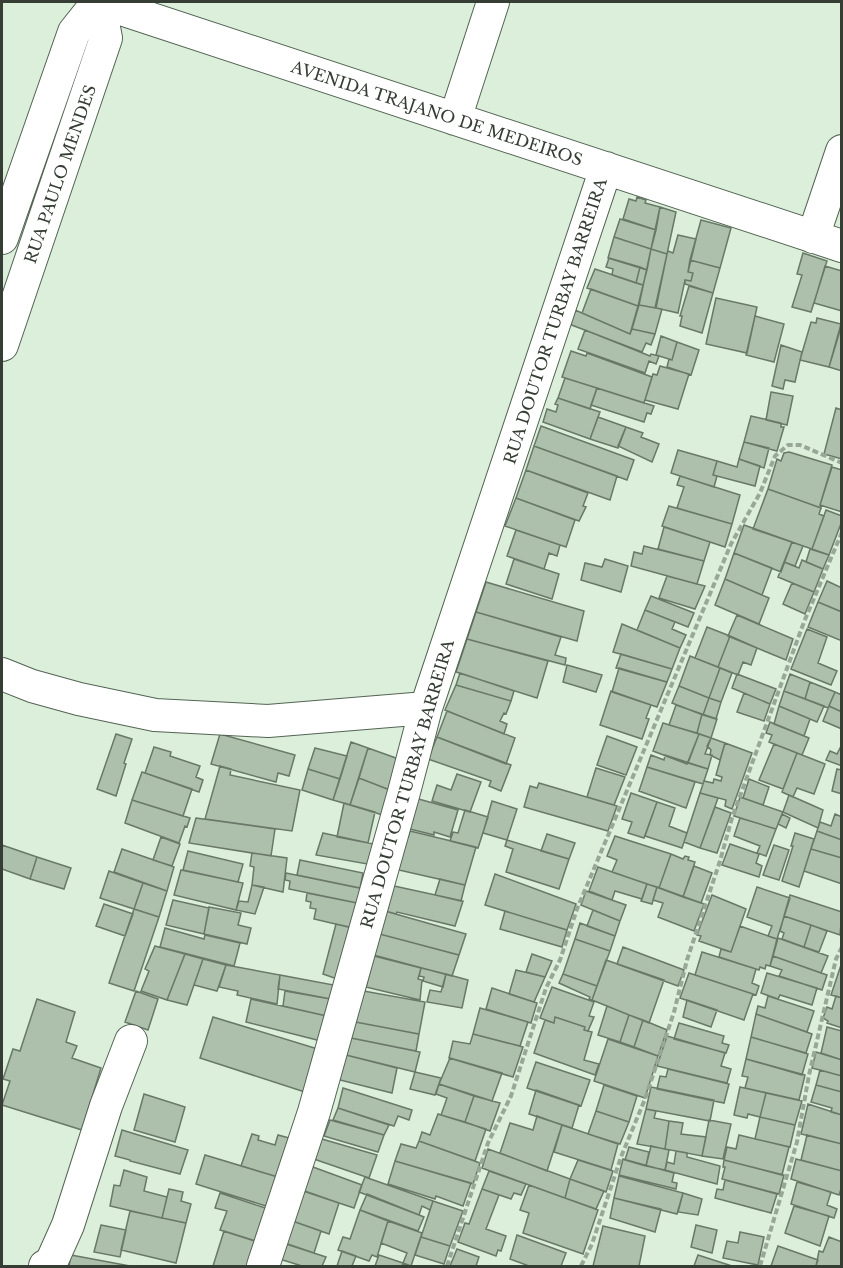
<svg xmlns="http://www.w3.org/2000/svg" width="843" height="1268" viewBox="0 0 843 1268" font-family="'Libre Baskerville',serif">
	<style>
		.building { fill: #adc0ac; stroke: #687967; stroke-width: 1.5 }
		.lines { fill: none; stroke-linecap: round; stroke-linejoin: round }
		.street-casing { stroke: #536453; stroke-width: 34 }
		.path { stroke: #98a798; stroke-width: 4; stroke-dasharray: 6 3; stroke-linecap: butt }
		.street { stroke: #fff; stroke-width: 32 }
		.labels { text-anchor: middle; stroke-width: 6; stroke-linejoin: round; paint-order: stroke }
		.street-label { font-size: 16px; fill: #353d35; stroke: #fff }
	</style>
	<rect width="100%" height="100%" fill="#dbefdb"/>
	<path class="building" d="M637,197L646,200L645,203L660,207L656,230L623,219L629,199L636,201Z
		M660,207L676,212L667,254L651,249Z
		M620,219L656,230L651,249L614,237Z
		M701,220L731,228L720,268L690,260Z
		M678,235L696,239L688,272L693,273L691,281L685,280L678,313L656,308L667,254L668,251L673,253Z
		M614,237L651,249L647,270L608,258Z
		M651,249L667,254L655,308L639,305Z
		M803,253L827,261L811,312L792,307L802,275L797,274Z
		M609,258L640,267L636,283L612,275L613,269L606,267Z
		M690,260L720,268L713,293L685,284V280L691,281L693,273L688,272Z
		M825,266L842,271V311L814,303Z
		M640,267L647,270L643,285L636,283Z
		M595,269L643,285L638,306L587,288Z
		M689,286L713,293L702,333L680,326L682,316H680Z
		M591,289L638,306L630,334L582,313Z
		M716,298L757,307L747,353L706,344Z
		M639,305L662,309L655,334L632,329Z
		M575,310L630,334L632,329L655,334L651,345L646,343L642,352L569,324Z
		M755,316L784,324L774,362L746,355Z
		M817,318L841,324L829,367L800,360L811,322L816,323Z
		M842,324V371L829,367Z
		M585,330L650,356L651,354L659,356L656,364L649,361L645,373L578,349Z
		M661,336L677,342L672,360L656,355Z
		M677,342L699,350L691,375L667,367L669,359L672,360Z
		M781,345L802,352L795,382L785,380L783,389L772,386Z
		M571,351L586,356L587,353L652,377L644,403L562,377Z
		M660,366L689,374L678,409L645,400L653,374L657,375Z
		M565,378L597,388L590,409L558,398Z
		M597,388L654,406L651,414L647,413L644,422L591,405Z
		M771,392L793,396L787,425L766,420Z
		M558,398L600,412L590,439L543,422L547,409L556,412L558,405L555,404Z
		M836,408L842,410V459L824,454Z
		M751,416L781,423V427H784L777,451L744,442Z
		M598,417L626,427L618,448L590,439Z
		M541,426L634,460L627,480L534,446Z
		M626,427L643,433L641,437L659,444L652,462L618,446Z
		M744,442L769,448L764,468L739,459Z
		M534,446L617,476L610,500L526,470Z
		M678,450L717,461L713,475L717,476L714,487L671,473Z
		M789,452L832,465L820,505L821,508L768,489L777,459L781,461L784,453Z
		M739,459L760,466L755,486L713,475L717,461L737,467Z
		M832,467L842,470V512L820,505Z
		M526,470L588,493L583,506L586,507L579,521L516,498Z
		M680,476L740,495L732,524L677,508L684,487L677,485Z
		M768,489L821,508L819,514L824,516L812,549L753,529Z
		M516,498L575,520L566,547L505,526Z
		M669,506L732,524L725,547L662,526Z
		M826,510L842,516V521L829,555L812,549Z
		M744,525L792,542L781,572L734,553Z
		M664,527L710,542L704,561L658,549Z
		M516,530L560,545L557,556L549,553L544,569L507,556Z
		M792,542L803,546L795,566L784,562Z
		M644,546L704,561L697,584L631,566L634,552L642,554Z
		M810,549L829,555L823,569L806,562Z
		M734,553L772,568L762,595L725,579Z
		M514,559L559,574L552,599L506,584Z
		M605,559L628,566L621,592L581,580L585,563L602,567Z
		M802,560L823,569L814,592L778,577L784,562L799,568Z
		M667,576L705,586L695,609L659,598Z
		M725,579L769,598L759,624L715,605Z
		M827,581L842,588V612L818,602Z
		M486,582L584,611L577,641L476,612Z
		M792,583L814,592L805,614L783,604Z
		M651,596L694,613L688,627L645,610Z
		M818,602L842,612V641L808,627Z
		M645,610L675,622L672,629L686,635L680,648L637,630Z
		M476,612L561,637L555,655L566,658L565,665L467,639Z
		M737,615L793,639L786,660L728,636Z
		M622,624L680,648L672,669L613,652Z
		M707,627L730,636L718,667L695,658Z
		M807,629L827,637L818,663L837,671L831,685L791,669Z
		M730,636L757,648L751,665L743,662L738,675L718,667Z
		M467,639L548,661L537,698L456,672Z
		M621,654L672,669L667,682L616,668Z
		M690,656L720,668L709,698L679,686Z
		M567,665L602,675L596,692L563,682Z
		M619,668L667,682L657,707L612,692Z
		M720,668L732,673L721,702L709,698Z
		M460,673L514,691L511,701L456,685Z
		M737,674L776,689L770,704L732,688Z
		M790,674L810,682L805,699L784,691Z
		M810,682L835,692L828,708L805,699Z
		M456,685L511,701L506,714L504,713L500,721L507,724L504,734L445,710Z
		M679,686L709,698L703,715L672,703Z
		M611,691L651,705L646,718L649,719L642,739L600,725Z
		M784,691L824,706L817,722L779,706Z
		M835,692L842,695V712L829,706Z
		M744,693L770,704L764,721L737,712Z
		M709,698L721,702L716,719L703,715Z
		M676,705L702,714L697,733L669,725Z
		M779,706L810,719L804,736L774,724Z
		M829,706L842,712V729L823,721Z
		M447,711L515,738L506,764L437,737Z
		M702,714L717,719L711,738L697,733Z
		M770,722L809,738L802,755L769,742L772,735L766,733Z
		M663,723L699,734L687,764L653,751Z
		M116,734L132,739L124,763L126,764L116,796L97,789Z
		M220,734L295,755L289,776L278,773L276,782L211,764Z
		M699,734L711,738L705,754L712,755L708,769L688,763Z
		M607,736L637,747L626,775L597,765Z
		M437,737L511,765L501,791L489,786L491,781L428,759Z
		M711,738L725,743L720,760L710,755L711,750L707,746Z
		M351,742L368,748L350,805L333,800Z
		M725,743L752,753L732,809L725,806L726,800L700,793L704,781L713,783L714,779L721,781L722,777L716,775Z
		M774,744L797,753L783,789L759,780Z
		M842,744V766L826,760L830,751L837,754Z
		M154,747L171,752L170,756L200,766L196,777L203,780L199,792L145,773Z
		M315,748L347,756L340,779L308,769Z
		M368,748L407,762L395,792L359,778Z
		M797,753L825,764L814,794L797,788L793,797L782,792Z
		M651,755L664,760L665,755L708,769L703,784L647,767Z
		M220,766L231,769L230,775L300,790L292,831L205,819Z
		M647,767L695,782L686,808L639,791Z
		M596,768L625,777L614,805L587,797Z
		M308,769L340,779L333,800L302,790Z
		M837,769L842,770V794L832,791Z
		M142,772L192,789L183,816L132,800Z
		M457,774L481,782L470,812L432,801L437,785L451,790Z
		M359,778L395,792L386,816L350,805Z
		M749,779L769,787L763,805L743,798Z
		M539,783L617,806L608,831L524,807L530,786L537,788Z
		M631,793L657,802L644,838L628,833L632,822L622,819Z
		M700,793L718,798L700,848L684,842Z
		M789,795L823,810L818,828L783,812Z
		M740,797L783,812L776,829L734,816Z
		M415,798L458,810L450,837L434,832V835L406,828Z
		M132,800L190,818L187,827L185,826L179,843L125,823Z
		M492,801L517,809L507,840L483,833Z
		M657,802L675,808L669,826L687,833L682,848L645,836Z
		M344,803L375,812L368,843L337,837Z
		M715,807L731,813L717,853L700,848Z
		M465,810L488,817L478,848L450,841L453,832L458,833Z
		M782,814L790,818L786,828L778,824Z
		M835,814L842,817V840L817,831L820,822L831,826Z
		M196,818L275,829L271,856L189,843Z
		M740,818L776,829L766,856L757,853L760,846L734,836Z
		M410,831L476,847L465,885L390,868L399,835L408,837Z
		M817,831L842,840V858L811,849Z
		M323,833L378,845L373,865L316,855Z
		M795,833L814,839L799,887L782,881L793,846H791Z
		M547,834L575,843L569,859L541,851Z
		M615,836L671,854L659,888L612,872L617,860L607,856Z
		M161,837L180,844L172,866L153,860Z
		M507,840L569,859L559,889L506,872L513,849L505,846Z
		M730,844L759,854L756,863L762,866L759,877L722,865Z
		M2,845L37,857L30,879L2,869Z
		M774,845L789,850L779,880L763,875Z
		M122,849L174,867L167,891L114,872Z
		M811,849L842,858V884L804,871Z
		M188,851L243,864L238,882L183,870Z
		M252,853L287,858L283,892L252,885L254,867L250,866Z
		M671,854L683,859L685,856L689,857L688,860L695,862L683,897L659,888Z
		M37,857L71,868L64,889L30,879Z
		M300,860L363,873L360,888L297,875Z
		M694,866L712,873L701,903L683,897Z
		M598,867L647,884L642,899L615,891L612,900L589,891Z
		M181,870L243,883L236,910L174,895Z
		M109,871L143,883L134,909L100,898Z
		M286,873L364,889L362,904L289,889L290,881L285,880Z
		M495,874L576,904L567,930L485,905Z
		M440,879L465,885L461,901L435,895Z
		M143,883L167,891L159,917L134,909Z
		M385,884L463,901L455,926L397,912L396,914L378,909Z
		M647,884L657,887L652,904L641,901Z
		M252,885L264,887L255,914L236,910L239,901L248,902Z
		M657,887L704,904L694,931L658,917L663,903L653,900Z
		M757,887L790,898L777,939L768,936L772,926L747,917Z
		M586,891L626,905L620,921L581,905Z
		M307,893L362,904L357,929L314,919L316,909L310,908L311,902L306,901Z
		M712,895L746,909L731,952L699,941L701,936L697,935Z
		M790,895L842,912L840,935L784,916Z
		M173,900L209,908L204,934L166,925Z
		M104,904L133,914L125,936L96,926Z
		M209,907L241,913L238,925L251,928L247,944L204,934Z
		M134,909L159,917L134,991L109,983Z
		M378,909L466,934L459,955L372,932Z
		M593,910L620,921L615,936L587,926Z
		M505,911L567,930L562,947L500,929Z
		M784,916L811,925L804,947L782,939L784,933L780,931Z
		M580,923L615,936L610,951L575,939Z
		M336,924L354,928L340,980L323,974Z
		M811,925L827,931L819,952L804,947Z
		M740,926L777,939L770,966L766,965L765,969L760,967L759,970L719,957L721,949L731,952Z
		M165,928L204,939L205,935L240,943L234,966L160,947Z
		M372,932L459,955L452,976L366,953Z
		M778,938L828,956L821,973L773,956Z
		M575,939L610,951L597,986L563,974Z
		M155,946L185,954L167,1000L141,991L149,971L145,969Z
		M623,947L684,970L678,986L617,964Z
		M702,952L756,969L752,983L759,986L756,995L695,975Z
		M185,954L203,959L187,1005L167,1000Z
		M532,954L552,961L545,977L526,972Z
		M374,956L421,968L418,979L422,980L420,1000L366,987Z
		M773,956L827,975L822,990L779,976L782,970L770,966Z
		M203,959L226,965L217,991L194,985Z
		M606,960L664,980L649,1023L592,1000Z
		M226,965L280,975L277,1004L237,995L238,991L219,987Z
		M841,965H842V998L831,995Z
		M421,968L446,974L443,987L423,981L424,977L419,976Z
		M516,970L545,977L534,1002L509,994Z
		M689,973L753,994L744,1020L680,998Z
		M767,973L817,988L812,1005L780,995L778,999L761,993Z
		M446,974L468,980L462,1008L427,1002L430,990L441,992Z
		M563,974L597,986L592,1000L589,999L590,997L559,983Z
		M280,975L339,986L336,1000L278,989Z
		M552,987L594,1002L589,1016L594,1017L588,1031L584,1030L585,1027L555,1017L554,1023L540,1018Z
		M492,988L537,1003L531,1023L486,1009Z
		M358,990L425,1002L419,1034L350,1021Z
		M136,991L158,999L148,1030L125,1022Z
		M285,991L336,1000L331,1017L283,1006Z
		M768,996L814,1011L807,1032L756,1014L758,1006L765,1008Z
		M836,996L842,998V1028L827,1023L828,1021L823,1018L827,1007L832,1009Z
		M37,999L75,1012L66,1042L77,1046L72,1058L101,1068L82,1130L2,1105L10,1081L3,1079L13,1049L20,1051Z
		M251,999L331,1017L325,1042L246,1022Z
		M687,1000L717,1010L711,1027L683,1017Z
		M607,1006L629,1015L620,1042L598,1035Z
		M480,1008L528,1022L520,1046L473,1034Z
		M756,1014L812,1034L806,1053L751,1037Z
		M629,1015L643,1020L634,1047L620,1042Z
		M213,1017L321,1050L308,1093L200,1058Z
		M555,1017L585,1027L584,1030L592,1032L584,1060L599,1064L595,1075L534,1053L545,1020L554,1023Z
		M643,1020L667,1030L658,1056L634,1047Z
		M350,1021L419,1034L416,1051L346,1037Z
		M679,1023L724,1036L722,1043L729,1045L726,1053L674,1039Z
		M827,1027L842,1031V1060L821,1053Z
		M473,1034L523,1047L513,1077L449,1058L453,1041L470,1044Z
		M667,1036L725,1053L721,1066L731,1069L727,1083L657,1066Z
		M346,1037L420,1052L415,1072L342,1054Z
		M751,1037L808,1054L802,1075L746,1059Z
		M608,1039L658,1056L645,1098L594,1081Z
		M816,1052L842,1060V1076L812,1068Z
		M342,1054L397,1068L392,1093L336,1079Z
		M450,1058L502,1073L492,1101L439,1084Z
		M746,1059L805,1075L799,1100L745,1088L748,1077L742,1076Z
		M536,1062L590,1080L581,1106L527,1088Z
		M668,1069L729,1084L724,1103L657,1089L660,1076L666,1077Z
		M820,1070L842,1076V1092L816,1085Z
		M415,1072L441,1078L435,1095L410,1089Z
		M439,1084L474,1096L465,1122L441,1115L447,1098L436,1094Z
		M604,1085L637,1096L629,1122L596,1111Z
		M816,1085L842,1092V1115L831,1112L832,1108L811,1102Z
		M651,1087L714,1100L710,1121L646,1109Z
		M740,1087L766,1093L760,1117L748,1114L747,1118L734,1115Z
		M343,1088L412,1110L409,1120L398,1116L394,1126L338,1108Z
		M536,1090L579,1105L572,1128L529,1114Z
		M766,1093L802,1101L795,1125L760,1117Z
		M144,1094L185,1107L175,1142L134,1130Z
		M474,1096L500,1103L490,1131L465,1122Z
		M808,1104L842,1115V1144L801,1134Z
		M338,1108L389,1125L384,1135L333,1120Z
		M646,1109L656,1111L654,1118L669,1121L665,1149L637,1144Z
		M596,1111L629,1122L620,1144L588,1134Z
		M438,1114L486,1129L475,1161L419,1141L422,1132L430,1135Z
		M537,1116L562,1125L547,1171L500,1153L510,1123L533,1130Z
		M760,1117L795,1125L790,1147L755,1139Z
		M330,1120L384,1135L378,1152L324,1136Z
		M709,1120L731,1124L723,1159L702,1156Z
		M669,1121L683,1123L681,1134L706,1137L702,1156L665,1149Z
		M562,1125L618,1144L611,1170L554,1152Z
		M122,1130L188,1150L180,1174L130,1161V1160L115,1156Z
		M252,1134L259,1136L258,1140L275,1145L278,1135L293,1139L288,1180L241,1166Z
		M739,1135L789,1147L782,1175L724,1160L727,1147L736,1149Z
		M807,1135L842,1144V1171L801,1160Z
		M315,1137L377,1155L369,1178L308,1157Z
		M419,1141L480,1163L473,1184L395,1161L401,1144L416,1148Z
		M651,1146L669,1150L665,1170L646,1166Z
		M629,1147L649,1152L646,1166L625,1160Z
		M488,1149L570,1179L565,1198L482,1168Z
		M676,1151L687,1153V1157L720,1166L717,1184L665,1170L667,1162L674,1164Z
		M205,1155L288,1180L274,1185L266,1206L196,1184Z
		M623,1159L674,1173L672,1182L677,1183L676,1189L619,1175Z
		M796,1159L842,1171V1186L839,1195L791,1179Z
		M578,1160L613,1171L606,1192L570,1179Z
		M724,1160L784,1175L779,1194L722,1179L725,1167H723Z
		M395,1161L471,1183L463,1206L436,1196L435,1199L388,1184Z
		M302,1163L362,1185L354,1208L294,1188Z
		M124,1170L147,1177L144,1191L167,1197L162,1218L110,1206L114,1185L120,1186Z
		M489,1171L526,1184L521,1195L514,1193L511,1199L482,1189Z
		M619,1176L683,1193L677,1214L614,1198Z
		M365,1177L433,1201L430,1210L422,1206L419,1215L359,1192Z
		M570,1179L604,1191L596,1209L565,1198Z
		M725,1180L777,1194L771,1213L715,1198L717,1189L723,1190Z
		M797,1182L831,1192L827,1205L837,1209L834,1218L791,1204Z
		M529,1185L598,1210L583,1254L523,1233L529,1213L520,1210Z
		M296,1188L339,1203L329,1234L284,1218Z
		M169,1189L183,1192L181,1201L191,1204L186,1223L162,1218Z
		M482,1189L499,1195L486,1229L506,1236L501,1251L498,1250L496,1256L458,1242L465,1223L469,1224Z
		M220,1193L274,1211L261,1243L220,1230L227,1211L215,1208Z
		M683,1193L702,1199L698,1215L678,1212Z
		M367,1194L424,1217L418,1231L360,1210Z
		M614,1198L661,1209L655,1232L610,1218Z
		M433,1201L463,1211L450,1246L421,1237Z
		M794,1206L829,1216L820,1246L785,1233Z
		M360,1210L388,1221L377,1257L372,1255L369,1261L338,1250L343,1237L350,1239Z
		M130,1211L186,1223L176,1263L121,1250Z
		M284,1218L321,1231L314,1253L276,1240Z
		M388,1221L422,1233L411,1266L403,1263L407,1253L381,1243Z
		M101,1225L126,1230L120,1257L94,1252Z
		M696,1225L717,1230L712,1253L691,1247Z
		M603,1226L645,1236L639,1266H593Z
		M224,1231L256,1241L249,1266H213Z
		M740,1232L764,1237L758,1265L723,1258L727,1241L738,1243Z
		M517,1235L566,1253L561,1266H529L510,1259Z
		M421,1237L450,1246L444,1264L415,1255Z
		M829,1237L842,1242V1266H816L819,1251L823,1252Z
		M277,1241L326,1257L322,1266H302L273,1257Z
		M778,1246L818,1260L816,1266H771Z
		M457,1249L479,1257L476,1266H450Z
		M342,1251L356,1256L352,1266H337Z
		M71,1255L130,1266H69Z
		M379,1255L403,1263L402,1266H375Z
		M698,1255L732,1266H694Z"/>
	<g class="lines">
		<defs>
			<path id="street" d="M100,2L842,246
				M455,119L493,2
				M813,237L842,151
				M2,238L74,32L98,2
				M2,345L106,38L99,2
				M2,674L32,686L79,699L155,715L268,721L426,708
				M45,1266L51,1263L68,1225L106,1106L131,1041
				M263,1266L314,1112L404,792L426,708L606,168"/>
		</defs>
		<use href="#street" class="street-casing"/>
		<path class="path" d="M447,1266L488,1143L511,1096L546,988L560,960L577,909L731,544L760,493L775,456L788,445H800L842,463
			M581,1266L592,1244L621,1157L645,1099L674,1012L687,960L720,861L732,818L804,622L842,532
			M760,1266L797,1142L809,1075L836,959L842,947"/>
		<use href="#street" class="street"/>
	</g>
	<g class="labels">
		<g class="street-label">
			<text transform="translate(437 113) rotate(18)" y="6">AVENIDA TRAJANO DE MEDEIROS</text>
			<text transform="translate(60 174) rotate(-71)" y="6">RUA PAULO MENDES</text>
			<text transform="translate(555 321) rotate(-72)" y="6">RUA DOUTOR TURBAY BARREIRA</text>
			<text transform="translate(407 784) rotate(-74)" y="6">RUA DOUTOR TURBAY BARREIRA</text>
		</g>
	</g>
	<rect width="843" height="1268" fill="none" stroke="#353d35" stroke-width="6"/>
</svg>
